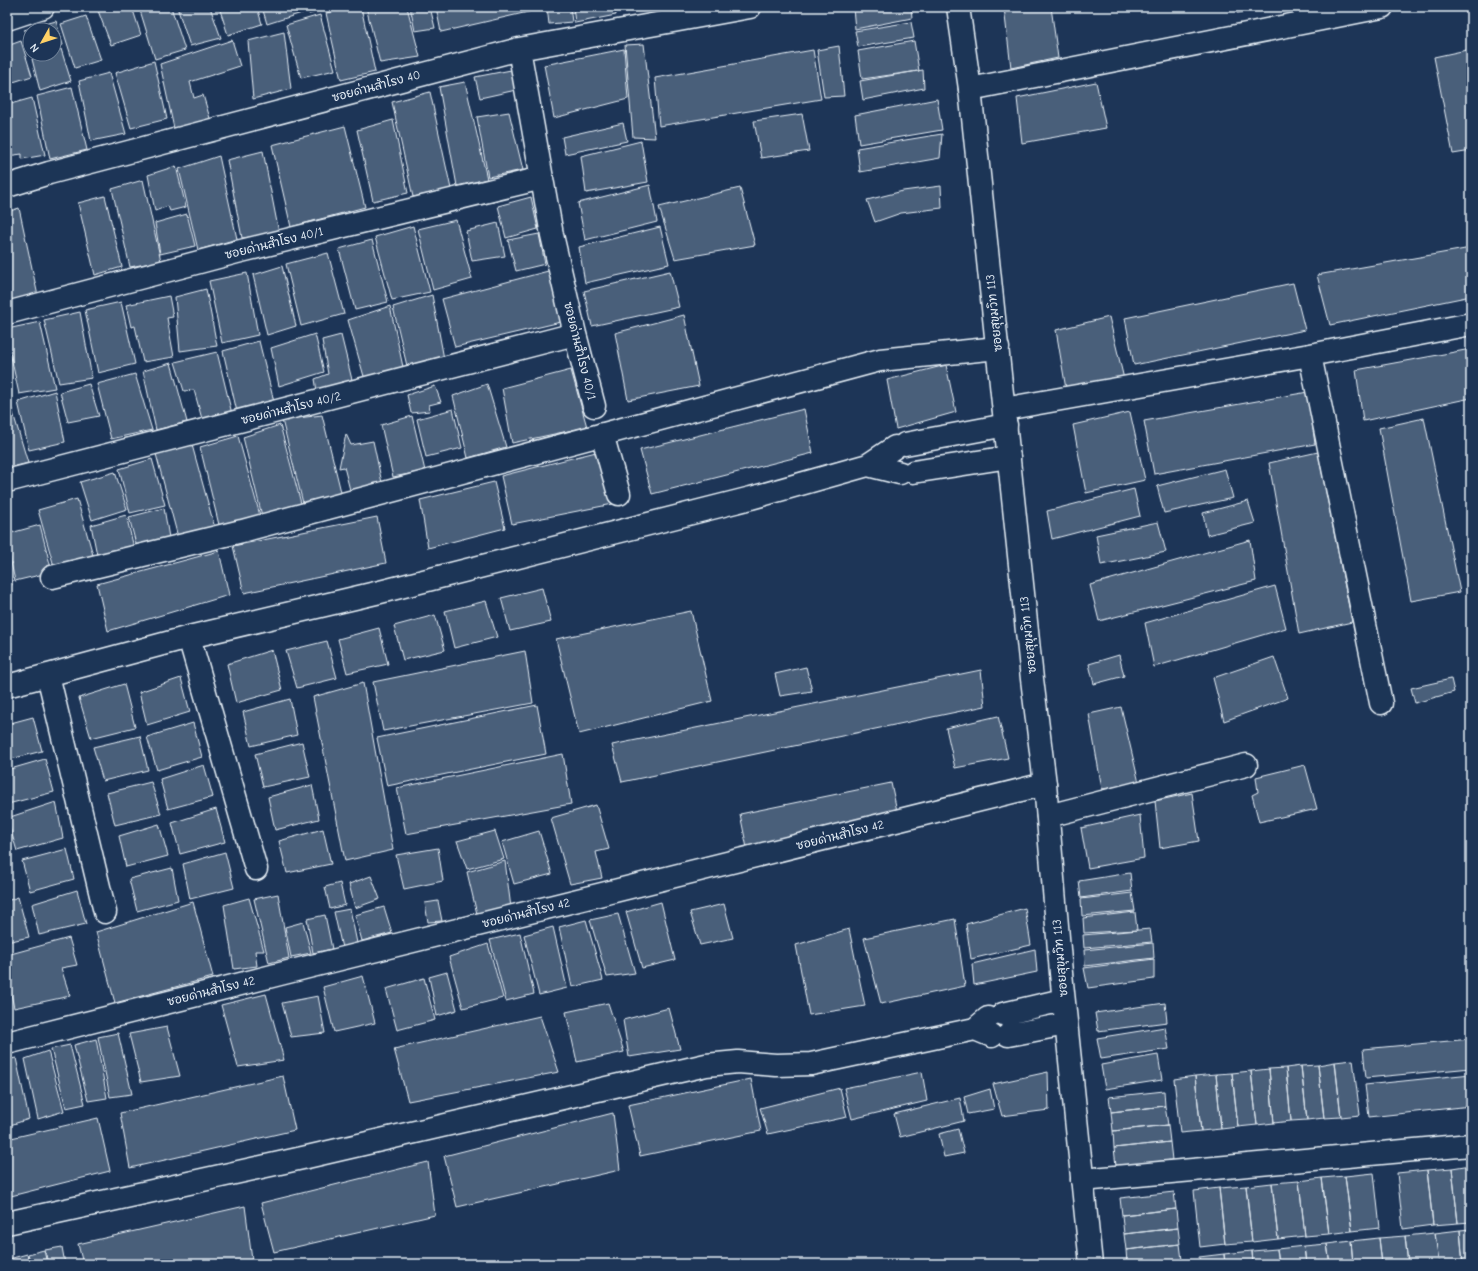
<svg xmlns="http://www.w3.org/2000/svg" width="1478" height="1271" viewBox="0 0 1478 1271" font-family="'Comic Neue','Playpen Sans Thai',sans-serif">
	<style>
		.building { fill: #495e7a; stroke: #e8f1f8 }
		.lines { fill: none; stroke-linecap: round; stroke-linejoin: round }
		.street-casing { stroke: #e8f1f8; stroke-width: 25 }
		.secondary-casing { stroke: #e8f1f8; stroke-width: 25 }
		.street { stroke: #1d3557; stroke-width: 22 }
		.secondary { stroke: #1d3557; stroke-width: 22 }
		.labels { text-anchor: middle; stroke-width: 3; stroke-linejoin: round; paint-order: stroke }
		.street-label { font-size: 12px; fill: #e8f1f8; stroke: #1d3557 }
	</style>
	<rect width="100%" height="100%" fill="#1d3557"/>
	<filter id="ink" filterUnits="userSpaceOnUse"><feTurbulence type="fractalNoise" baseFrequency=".025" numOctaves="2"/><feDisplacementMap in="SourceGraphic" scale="8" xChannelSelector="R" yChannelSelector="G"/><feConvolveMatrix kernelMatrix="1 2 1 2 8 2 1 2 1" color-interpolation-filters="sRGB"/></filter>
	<g filter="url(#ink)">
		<path class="building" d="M99,7H132L141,35L111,45L97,8Z
			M139,7H171L185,50L155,59Z
			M177,7H210L221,38L190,46Z
			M219,7H257L262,24L228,35Z
			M262,7H303L305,12L267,24Z
			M307,7H335L309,14Z
			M355,7H361L375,72L341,80L326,13Z
			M366,7H407L420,57L380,63Z
			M410,7H430L435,28L415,31Z
			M436,7H541V9L441,32Z
			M547,7H570L572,22L549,24Z
			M573,7H615L616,15L575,23Z
			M858,7H911L912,18L855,29L853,8Z
			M1004,7H1051L1058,58L1011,68Z
			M1236,7H1285L1237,13Z
			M320,15L335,70L301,78L286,25Z
			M86,16L101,60L75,68L61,24Z
			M56,21L63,45L54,48V30H30V54H34L30,55L24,30Z
			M911,22L914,38L858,47L855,31Z
			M284,32L291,89L253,99L248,41Z
			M232,40L240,66L190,82L194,98L203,95L212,125L175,133L160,64Z
			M21,41L32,76L7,84V46Z
			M914,41L919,71L862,79L858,51Z
			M644,44L655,138L633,137L625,45Z
			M839,46L844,96L824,97L817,50Z
			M61,49L71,81L40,91L32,59L47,54H54V52Z
			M624,49L628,99L554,118L544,65Z
			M1471,49V151L1453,154L1434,57Z
			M813,50L821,99L659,126L655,78Z
			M154,61L167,119L131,128L115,73Z
			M511,70L516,90L480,98L475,77Z
			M923,70L924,88L863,100L860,81Z
			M109,73L126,134L91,141L79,81Z
			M465,82L487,179L457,186L439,87Z
			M1096,82L1106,128L1022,143L1017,98Z
			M72,87L87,150L50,159L37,96Z
			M430,92L451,189L413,197L392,102Z
			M32,98L45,155L22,159V154L7,156V105Z
			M937,99L942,130L859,144L855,115Z
			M509,112L523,170L488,177L477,117Z
			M802,114L809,151L761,158L754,121Z
			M393,120L408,193L373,201L357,130Z
			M623,123L627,141L565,154L562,137Z
			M345,126L365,207L291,227L272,145Z
			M942,134L940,158L860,172L857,148Z
			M641,141L648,182L586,193L581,156Z
			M263,151L279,233L242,238L227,160Z
			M219,156L237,239L198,250L179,169Z
			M176,166L186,207L170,211L168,206L155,211L148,175Z
			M143,180L161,261L130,267L112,189Z
			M650,185L657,222L585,240L578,203Z
			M941,186L942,208L901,213L875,222L867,200L903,191Z
			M740,188L755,245L675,259L659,207Z
			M105,196L122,267L95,275L78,203Z
			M531,197L538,229L506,238L498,206Z
			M19,208L38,296L7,304V212Z
			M187,214L195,246L160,254L155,223Z
			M456,220L472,279L433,290L418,229Z
			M498,223L505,256L472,261L466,231Z
			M413,226L430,292L392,300L375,237Z
			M660,227L669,264L585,283L579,247Z
			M539,234L545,264L516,271L508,240Z
			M372,240L388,302L355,310L339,249Z
			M1471,248V296L1330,325L1317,275Z
			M328,253L344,314L301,326L286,264Z
			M282,266L296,326L267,335L253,275Z
			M552,270L565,321L455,347L442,299Z
			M670,271L679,307L592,326L584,291Z
			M247,273L258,335L222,343L209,281Z
			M1293,283L1305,330L1134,365L1125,318Z
			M206,289L217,346L180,351L175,297Z
			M432,295L444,359L407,366L393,307Z
			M169,296L173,317L167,318L174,357L143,362L135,326L131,327L126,305Z
			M121,302L135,364L98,373L85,310Z
			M390,306L403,367L365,380L348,320Z
			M80,312L92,378L59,383L44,320Z
			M684,315L699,386L628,400L615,333Z
			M1109,317L1124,379L1066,389L1056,330Z
			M40,322L55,388L19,394L7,338V329Z
			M315,334L324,372L279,386L271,348Z
			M341,335L353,384L317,391L315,379L328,374L322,340Z
			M259,341L274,402L237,412L223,351Z
			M1471,349V398L1363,421L1356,370Z
			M217,352L232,414L202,419L194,390L184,391L175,362Z
			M171,363L187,422L156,430L143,371Z
			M946,365L956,412L896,429L887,380Z
			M571,370L587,427L512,443L502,388Z
			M135,374L152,430L111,439L97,384Z
			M89,384L99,416L68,422L60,392Z
			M487,384L506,447L468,458L453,396Z
			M435,386L441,402L429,405L430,411L411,413L407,395Z
			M55,391L65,442L29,450L18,402Z
			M1308,392L1315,444L1154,474L1144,421Z
			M10,403L28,463L8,468L7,463V404Z
			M453,409L462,448L426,457L417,419Z
			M804,409L813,453L652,494L640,450Z
			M1130,412L1145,480L1086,493L1073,425Z
			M322,415L342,496L303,503L282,420Z
			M412,416L425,471L393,477L381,425Z
			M1424,418L1460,592L1411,601L1379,428Z
			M280,425L302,507L262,516L243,437Z
			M346,434L351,445L373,441L382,483L350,490L344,467L339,468Z
			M238,436L261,519L220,529L200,447Z
			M192,445L216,532L179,541L156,454Z
			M600,451L613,504L512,524L501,476Z
			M1318,452L1352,622L1299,634L1269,463Z
			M152,459L165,505L130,513L119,469Z
			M1225,469L1233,498L1164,513L1157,486Z
			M115,472L127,509L92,520L80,482Z
			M494,482L505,528L428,548L420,500Z
			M1134,489L1140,516L1052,539L1047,511Z
			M77,499L95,562L55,570L38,510Z
			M1248,501L1255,523L1207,535L1203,513Z
			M164,508L170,544L138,552L129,517Z
			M126,515L135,552L98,560L91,525Z
			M377,517L386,563L244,593L233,546Z
			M1158,522L1166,552L1101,565L1096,535Z
			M40,525L52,572L15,581L7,544V534Z
			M1250,540L1256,581L1099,621L1090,585Z
			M219,551L229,595L108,631L97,584Z
			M7,569L12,585L7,586Z
			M1275,586L1286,628L1154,667L1145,623Z
			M542,588L551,622L510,631L501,598Z
			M486,601L497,637L454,648L445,611Z
			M691,611L712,701L579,734L556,639Z
			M435,615L445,650L403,660L394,626Z
			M379,628L388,664L347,673L338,639Z
			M327,641L337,678L297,688L286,651Z
			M272,650L282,690L236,703L227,664Z
			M525,651L533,703L383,731L373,682Z
			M1119,655L1124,676L1094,684L1089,664Z
			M1274,657L1288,698L1224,721L1213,678Z
			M806,667L812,691L780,696L775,674Z
			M981,670L985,706L622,782L612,745Z
			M181,678L190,712L147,725L139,692Z
			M1451,679L1454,692L1415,703L1411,688Z
			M363,683L393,850L345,861L313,697Z
			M124,684L135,727L91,738L79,698Z
			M290,699L297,735L251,746L243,712Z
			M537,705L546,754L387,786L377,738Z
			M1121,707L1139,783L1102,789L1089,714Z
			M998,716L1008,758L955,768L946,728Z
			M33,717L42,751L7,760V724Z
			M193,723L202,757L157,770L147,737Z
			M140,736L148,770L103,781L93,747Z
			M302,742L310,777L263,787L255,754Z
			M563,754L571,804L406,834L397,788Z
			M45,759L54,792L8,804L7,770Z
			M204,765L213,797L168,809L160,779Z
			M1305,765L1317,809L1259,822L1252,795L1258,792L1256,777Z
			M151,782L161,814L115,825L107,793Z
			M891,783L897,811L747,848L740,814Z
			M312,785L319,819L275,830L268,797Z
			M1192,793L1199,841L1160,848L1155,801Z
			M56,802L63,838L17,851L7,818Z
			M596,805L609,849L596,852L602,878L570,884L551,818Z
			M216,809L225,842L180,854L172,823Z
			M1140,815L1144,858L1088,868L1081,828Z
			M159,824L168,856L126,867L119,836Z
			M323,829L331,864L287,873L279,841Z
			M495,831L504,859L467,869L457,841Z
			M539,831L552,874L514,884L502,842Z
			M438,848L443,881L404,889L396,855Z
			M67,849L74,879L30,891L22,861Z
			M225,852L234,888L190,899L183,864Z
			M505,861L511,908L477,914L467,872Z
			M172,868L178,900L137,911L129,879Z
			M1130,873L1132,891L1081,898L1079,881Z
			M371,876L380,899L355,908L349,884Z
			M340,883L345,905L330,909L325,887Z
			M77,890L86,924L39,935L32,904Z
			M1132,893L1135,911L1082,916L1081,899Z
			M278,894L289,958L269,963L254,899Z
			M18,897L29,937L7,942V901Z
			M249,898L264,951H255L257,966L234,969L224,905Z
			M438,901L442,921L428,922L425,903Z
			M193,902L213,977L115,1003L96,932Z
			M661,902L675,960L642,968L626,912Z
			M724,904L733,938L700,945L690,912Z
			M384,907L392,933L362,941L355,915Z
			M1025,908L1031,945L971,959L966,924Z
			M350,909L357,943L342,948L334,912Z
			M1135,912L1137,930L1084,933L1083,918Z
			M618,914L635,973L607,977L590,920Z
			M325,915L332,949L313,953L307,919Z
			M955,919L965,986L881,1004L864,938Z
			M586,920L603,980L572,987L559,927Z
			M303,922L311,953L291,957L285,927Z
			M553,927L567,988L539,995L524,935Z
			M849,929L865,1006L809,1015L796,945Z
			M1150,929L1152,942L1084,948L1083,935Z
			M520,933L534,994L506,1001L490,940Z
			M69,938L77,965L61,968L70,996L14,1008L7,975V955Z
			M1153,943L1154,958L1085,966L1084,950Z
			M488,944L503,998L463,1008L449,957Z
			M1035,949L1037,972L974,985L972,964Z
			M1154,959V979L1088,988L1084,968Z
			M447,972L457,1010L437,1016L429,977Z
			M363,976L375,1023L334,1032L323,987Z
			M424,978L435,1020L397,1030L386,989Z
			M266,994L284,1060L238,1067L221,1005Z
			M318,996L325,1033L291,1037L282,1003Z
			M608,1003L624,1052L577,1062L566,1012Z
			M1165,1003L1167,1022L1098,1031L1095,1013Z
			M669,1008L680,1049L629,1057L623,1020Z
			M540,1016L559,1072L408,1101L394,1049Z
			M167,1027L180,1076L141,1082L129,1034Z
			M1165,1027L1169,1049L1101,1059L1097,1038Z
			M118,1033L132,1094L110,1097L98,1037Z
			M96,1039L107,1098L88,1101L74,1045Z
			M1471,1039V1068L1366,1078L1363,1049Z
			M70,1045L85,1104L66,1108L51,1049Z
			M48,1051L64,1111L38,1119L25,1059Z
			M1158,1055L1162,1080L1105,1089L1101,1065Z
			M16,1058L29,1119L7,1126V1060Z
			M1353,1060L1360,1115L1341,1117L1335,1062Z
			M1335,1062L1341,1117L1324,1118L1318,1065Z
			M1318,1065L1324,1118L1307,1120L1301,1066Z
			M1301,1066L1307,1120L1291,1121L1286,1068Z
			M1286,1068L1291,1121L1274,1123L1269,1069Z
			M1269,1069L1274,1123L1257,1125L1251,1071Z
			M1251,1071L1257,1125L1238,1127L1232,1073Z
			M922,1072L927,1101L852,1119L844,1088Z
			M1048,1072L1049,1110L1002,1116L993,1084Z
			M1232,1073L1238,1127L1221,1129L1216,1074Z
			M1216,1074L1221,1129L1201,1131L1195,1076Z
			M1471,1074V1106L1369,1117L1365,1085Z
			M283,1076L295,1130L130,1168L120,1113Z
			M1195,1076L1201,1131L1180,1133L1174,1079Z
			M751,1079L761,1131L640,1156L628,1105Z
			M840,1088L847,1117L768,1134L760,1108Z
			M990,1089L994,1109L968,1114L964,1097Z
			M1164,1091L1165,1106L1111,1112L1109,1097Z
			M960,1098L964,1121L900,1137L894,1114Z
			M1165,1106L1168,1125L1113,1131L1111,1112Z
			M613,1113L620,1170L457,1207L444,1156Z
			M98,1118L110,1171L7,1197V1139Z
			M1168,1125L1170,1142L1114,1148L1113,1131Z
			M958,1129L964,1153L944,1157L939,1134Z
			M1170,1142L1172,1160L1116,1166L1114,1148Z
			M428,1162L435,1215L274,1252L261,1203Z
			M1471,1165V1222L1458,1223L1452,1168Z
			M1452,1168L1458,1223L1433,1225L1427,1170Z
			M1427,1170L1433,1225L1403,1229L1397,1173Z
			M1374,1173L1380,1228L1352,1231L1345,1176Z
			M1345,1176L1352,1231L1329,1234L1322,1178Z
			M1322,1178L1329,1234L1305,1236L1299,1181Z
			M1299,1181L1305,1236L1278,1239L1272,1183Z
			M1272,1183L1278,1239L1252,1242L1246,1186Z
			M1246,1186L1252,1242L1225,1244L1219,1188Z
			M1219,1188L1225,1244L1200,1247L1194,1191Z
			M1174,1192L1176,1209L1122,1215L1120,1198Z
			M245,1206L252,1260L232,1264H83L78,1244Z
			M1176,1209L1178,1228L1124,1234L1122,1215Z
			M1178,1228L1180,1244L1126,1250L1124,1234Z
			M1471,1229V1264H1463L1460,1230Z
			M1460,1230L1463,1264H1439L1435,1233Z
			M1435,1233L1439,1264H1408L1405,1236Z
			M1405,1236L1408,1264H1382L1379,1238Z
			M1379,1238L1382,1264H1353L1351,1241Z
			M1351,1241L1353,1264H1330L1327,1244Z
			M1180,1244L1182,1260L1143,1264H1127L1126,1250Z
			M1327,1244L1330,1264H1306L1304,1246Z
			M1304,1246L1306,1264H1279L1277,1249Z
			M62,1247L65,1264H48L45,1250Z
			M1277,1249L1279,1264H1253L1252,1251Z
			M44,1250L47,1264H31L28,1254Z
			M1252,1251L1253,1264H1225L1224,1254Z
			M27,1254L29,1264H11L9,1259Z
			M1224,1254L1225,1264H1200L1199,1257Z
			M1182,1260V1264H1143Z"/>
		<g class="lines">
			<defs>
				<path id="street" d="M7,19L43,7
					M519,49L552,235L575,334L594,406
					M970,89L1382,7
					M7,186L49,173L519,49L750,7
					M7,313L237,252L542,178
					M1310,355L1381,703
					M1004,409L1310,355L1471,324
					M602,434L619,494
					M905,444L1006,425
					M895,447L868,465L900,473
					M913,472L1009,457
					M7,481L575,334
					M52,577L242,531L880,360L998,348
					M189,637L256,869
					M48,675L105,912
					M7,686L189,637L380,592L751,498L868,465
					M1048,816L1246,765
					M1003,1014L1063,1000
					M988,1018L975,1029L992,1036
					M1008,1035L1066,1024
					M7,1043L280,974L1045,784
					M1082,1180L1470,1145
					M7,1223L307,1157L706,1065L738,1062L776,1065L811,1064L975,1029"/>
				<path id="secondary" d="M958,7L970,89L1032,679L1045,784L1061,973L1091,1264"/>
			</defs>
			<use href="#street" class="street-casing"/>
			<use href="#secondary" class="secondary-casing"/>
			<use href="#street" class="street"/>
			<use href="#secondary" class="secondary"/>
		</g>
	</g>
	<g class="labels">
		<g class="street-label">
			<text transform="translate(376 86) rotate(-15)" y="4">ซอยด่านสำโรง 40</text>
			<text transform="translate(274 243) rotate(-14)" y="4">ซอยด่านสำโรง 40/1</text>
			<text transform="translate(994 313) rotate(-96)" y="4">ซอยสุขุมวิท 113</text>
			<text transform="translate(580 351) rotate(76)" y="4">ซอยด่านสำโรง 40/1</text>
			<text transform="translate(291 408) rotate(-14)" y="4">ซอยด่านสำโรง 40/2</text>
			<text transform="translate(1028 635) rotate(-96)" y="4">ซอยสุขุมวิท 113</text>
			<text transform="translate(840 835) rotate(-14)" y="4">ซอยด่านสำโรง 42</text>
			<text transform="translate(526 913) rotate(-14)" y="4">ซอยด่านสำโรง 42</text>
			<text transform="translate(1060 958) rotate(-95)" y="4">ซอยสุขุมวิท 113</text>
			<text transform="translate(211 991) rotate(-14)" y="4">ซอยด่านสำโรง 42</text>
		</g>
	</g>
	<rect width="1478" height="1271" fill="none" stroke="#1d3557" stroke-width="24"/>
	<rect x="12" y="12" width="1454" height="1247" fill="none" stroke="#e8f1f8" stroke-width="1.5" filter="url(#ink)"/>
	<g transform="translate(42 42) rotate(231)"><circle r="19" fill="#1d3557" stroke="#6e8097"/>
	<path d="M0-3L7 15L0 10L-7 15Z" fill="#ffd166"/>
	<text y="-6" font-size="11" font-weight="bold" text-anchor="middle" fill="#e8f1f8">N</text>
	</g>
</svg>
